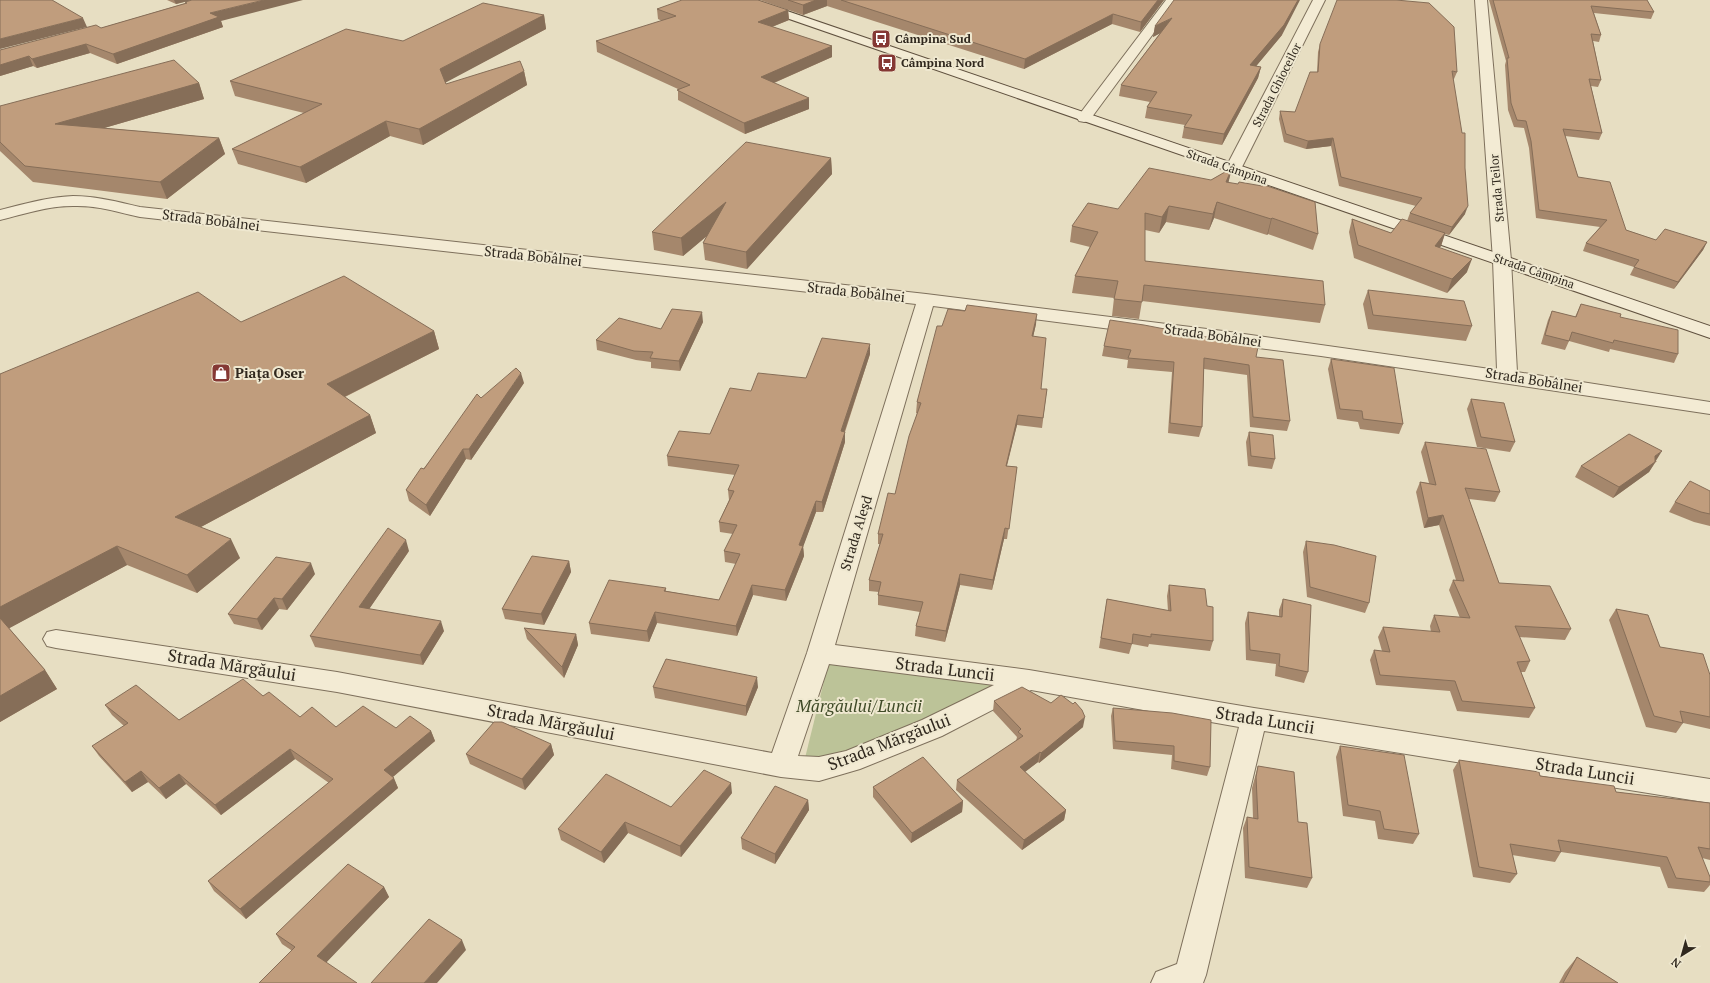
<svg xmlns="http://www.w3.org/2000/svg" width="1710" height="983" viewBox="0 0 1710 983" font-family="'PT Serif',serif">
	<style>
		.green { fill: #bcc398 }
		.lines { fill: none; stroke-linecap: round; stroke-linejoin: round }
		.minor-casing { stroke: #7e705c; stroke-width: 2 }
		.secondary-casing { stroke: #60513f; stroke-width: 2 }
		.minor { fill: #f3ebd4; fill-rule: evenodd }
		.secondary { fill: #f3ebd4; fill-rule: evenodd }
		.wall { fill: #a5876c }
		.shaded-wall { fill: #866e58 }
		.building { fill: #c09d7d; stroke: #866e58 }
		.labels { text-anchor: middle; stroke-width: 4; stroke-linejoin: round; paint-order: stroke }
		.far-poi-label { font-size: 12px; font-weight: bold; fill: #30281e; stroke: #efe8d0; text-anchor: start }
		.far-street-label { font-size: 12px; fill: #30281e; stroke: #efe8d0 }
		.street-label { font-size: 14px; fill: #30281e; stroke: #efe8d0 }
		.poi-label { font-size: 14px; font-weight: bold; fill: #30281e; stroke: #efe8d0; text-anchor: start }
		.near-street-label { font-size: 17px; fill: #30281e; stroke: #efe8d0 }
		.near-park-label { font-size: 17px; font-style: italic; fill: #3f4a27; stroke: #efe8d0 }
	</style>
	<rect width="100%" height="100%" fill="#e7dec2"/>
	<path class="green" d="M829,661L999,685L844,756L805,758Z"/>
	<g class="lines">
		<defs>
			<path id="minor" d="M1166,0H1178L1089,121L1084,122L1079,121L1077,118L1079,115Z
				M1313,0H1325L1241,169L1238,172L1233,174L1228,172L1225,169Z
				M1475,0H1487L1511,260L1517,372L1710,402V414L1321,356L933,306L835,645L1029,670L1254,708L1710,779V803L1264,731L1206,975L1203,983H1151L1156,972L1177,964L1239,727L1031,690L942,736L860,769L819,781L781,777L337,692L56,648L47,646L43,639L47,632L56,630L337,672L772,753L807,653L916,304L140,217C118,212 96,205 73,206C48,206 24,214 0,220V210C24,204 48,197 73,196C96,196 118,202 140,207L926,294L1223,331L1497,370L1493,260ZM829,664L994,685L922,720L846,751L819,757L798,756Z"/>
			<path id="secondary" d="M738,0H755L1710,326V338L740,2Z"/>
		</defs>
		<use href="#minor" class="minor-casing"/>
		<use href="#secondary" class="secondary-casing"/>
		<use href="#minor" class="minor"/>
		<use href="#secondary" class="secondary"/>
	</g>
	<path class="wall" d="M167,0H192L176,4Z
		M760,0H1164L1140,32L1112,24L1024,69L827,6L803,15Z
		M1489,0H1647L1654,12L1651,19L1594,13L1601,35L1599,42L1593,41L1601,80L1598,87L1591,86L1602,133L1599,140L1565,136L1578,177L1626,230L1656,240L1707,242L1703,250L1674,289L1630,275L1634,267L1583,251L1586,243L1600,227L1536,218L1529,148L1524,128L1514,127L1508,110L1505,65L1506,61Z
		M185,2L221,21L223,27L117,64L90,53L37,68L33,66L0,76V50L101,28L186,3Z
		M657,9L788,10L789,20L772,27L832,46V57L774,83L809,109L745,134L678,100V89L597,52L596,41L662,21L658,19Z
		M544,15L546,29L445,82L446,84L524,71L527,85L423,145L390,136L306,183L238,164L232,149L304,113L235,96L230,81L403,41Z
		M1155,26L1282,35L1256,66L1261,67L1258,78L1222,145L1182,138L1184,127L1185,125L1145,118L1147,107L1150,102L1119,96L1121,85L1160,33L1153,37Z
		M1320,44L1457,72L1454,79H1453L1465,168V214L1449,235L1445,234L1441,246L1439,248L1467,272L1447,293L1354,258L1349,232L1352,219L1391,233L1407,221L1410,213L1416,206L1339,186L1331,146L1306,149L1284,142L1279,119L1280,111L1295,112L1317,72L1318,52Z
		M199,83L204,99L104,128L219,138L225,154L167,199L33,182L0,151V106Z
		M831,158L832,174L747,269L705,260L703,243L707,236L683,256L654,250L652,232Z
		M1232,168L1228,183L1318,234L1313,250L1268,234L1267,235L1214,218L1209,230L1166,222L1159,233L1145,230V261L1325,305L1320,323L1142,301L1139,319L1112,316L1114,298L1072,293L1075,276L1090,247L1070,242L1072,226L1118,209L1211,180Z
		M1368,290L1472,326L1466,341L1368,329L1363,304Z
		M1581,304L1620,317L1678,354L1674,363L1610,349L1609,352L1569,341L1565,350L1541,344L1548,320L1552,311L1575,317Z
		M241,322L434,331L439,349L345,397L370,415L376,433L201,527L240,558L197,593L127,565L9,628L45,670L57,689L0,722V374Z
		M703,322L680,371L651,368V362L636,360L597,350L596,340Z
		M1036,324L1033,337L1041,389H1047L1042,428L1017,425L1007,466L1017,467L1007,539H1004L992,590L960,585L945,642L915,636L916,626L920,612L878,605V595L879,592L869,591V580L880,544H878V534L895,494L917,413H916L917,402L942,326Z
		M1104,346L1256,357L1290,421L1287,431L1250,427L1247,375L1204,369L1202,427L1199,437L1168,433L1172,372L1127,368L1128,360L1102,356Z
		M870,354L845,432V442L823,512H816L803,546L804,556L786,601L753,595L737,636L657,623L649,642L591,634L589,623L666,588V591L719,600L736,564L725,562L724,551L733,534L720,532L719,522L729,500L728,490L735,475L668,466L667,456L710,434L751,391L806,378Z
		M1331,359L1403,424L1399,434L1360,429L1358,422L1337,419L1328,369Z
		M524,383L471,460L466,459L430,516L409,501L406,490L481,398Z
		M1471,399L1515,442L1510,452L1477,447L1467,409Z
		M1249,432L1275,459L1272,469L1248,466L1246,442Z
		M1425,442L1500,492L1495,502L1469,499L1499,583L1571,629L1565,640L1519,637L1530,661L1525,672H1521L1535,708L1529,718L1457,711L1450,691L1376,685L1370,660L1374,650L1382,651L1378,637L1383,627L1431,632L1430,626L1434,615L1460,618L1449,590L1453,580H1456L1439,525L1424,528L1416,492L1420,482L1429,483L1421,452Z
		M1657,461L1655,463L1649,472L1613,498L1575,477L1581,466Z
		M1710,491V526L1694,522L1669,512L1675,502Z
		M1306,541L1369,603L1365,613L1307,597L1303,552Z
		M409,551L369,609L444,631L423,665L315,647L310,636Z
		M569,561L571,572L544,625L505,619L502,609Z
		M315,574L287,610L279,609L262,630L234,624L228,614Z
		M1169,585L1207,606L1213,641L1210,651L1149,644L1148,647L1132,644L1129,654L1099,648L1107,599L1168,611L1167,596Z
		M1283,599L1308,672L1304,683L1275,676L1276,664L1246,660L1245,623L1248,612L1279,616V610Z
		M1616,609L1660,647L1710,675V729L1683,723L1676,733L1646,727L1609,620Z
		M524,628L576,634L578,645L564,678L527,639Z
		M653,687H758L746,716L655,698Z
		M263,696L300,717L336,727L396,728L431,731L435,741L393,777L398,788L246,919L214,891L208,881L329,783L295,759L221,815L186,784L166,799L148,782L132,792L99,756L92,746L124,726L112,715L105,705L179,720Z
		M994,701L1083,727L1039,763L1038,762L1025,772L1066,810L1064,820L1022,850L956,790L957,780L1016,741L1017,737L993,711Z
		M1113,708L1210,767L1207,776L1171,769L1172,755L1113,749L1111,716Z
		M551,744L554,755L525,790L470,764L466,754Z
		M1340,746L1419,834L1413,844L1378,839L1375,821L1343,816L1336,757Z
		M1459,760L1540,776L1616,792L1710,803V860L1702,858L1710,877V885L1704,892L1668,888L1660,867L1561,852L1555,862L1512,855L1517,874L1510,883L1473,877L1453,770Z
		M1258,766L1298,822L1312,878L1307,888L1245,878L1243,828L1247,817L1253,818L1252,788Z
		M873,787L963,801L962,812L911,843L873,797Z
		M732,793L681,857L628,833L604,863L561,840L558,829L671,807Z
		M808,800L809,810L775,864L742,849L741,838Z
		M384,887L389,897L326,962L291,950L282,944L276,934Z
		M1577,957L1618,983H1559L1565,972Z"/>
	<path class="shaded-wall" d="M174,0H192L176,4Z
		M264,0H303L221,21L223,27L117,64L113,54L210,13Z
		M816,0H827V6L803,15V5Z
		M1158,0H1164L1140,32L1141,22Z
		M1298,0H1300L1282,35L1248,76L1250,65Z
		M788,10L789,20L759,32L758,22Z
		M1113,14L1112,24L1024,69L1025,59Z
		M544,15L546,29L443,84L440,69Z
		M83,18L87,27L0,49V39Z
		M1172,18L1170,28L1153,37L1155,26Z
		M86,44L90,53L37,68L32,59Z
		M832,46V57L762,88L761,77Z
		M29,56L33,66L0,76V65Z
		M1261,67L1258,78L1222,145L1224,134Z
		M524,71L527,85L423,145L419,129Z
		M199,83L204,99L63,140L55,124Z
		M809,98V109L745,134L744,123Z
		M386,121L390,136L306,183L300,167Z
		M219,138L225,154L167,199L160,182Z
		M1333,138L1331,146L1306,149L1308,141Z
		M831,158L832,174L747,269L746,252Z
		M1232,168L1228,184L1226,182Z
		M726,202L727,219L683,256L681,238Z
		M1217,202L1214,218L1209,230L1213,214Z
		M1169,206L1166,222L1159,233L1162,217Z
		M1468,206L1465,214L1449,235L1452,227Z
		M1272,218L1268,234L1267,235L1271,219Z
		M1445,233L1441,246L1430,259L1435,246Z
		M1707,242L1703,250L1674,289L1678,282Z
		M1472,259L1467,272L1447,293L1452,279Z
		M702,312L703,322L680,371L679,361Z
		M1037,314L1036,324L1031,346L1032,336Z
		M434,331L439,349L334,402L327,384Z
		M870,344V354L841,442V431Z
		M521,373L524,383L471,460L469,449Z
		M370,415L376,433L184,536L175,517Z
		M1018,415L1017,425L1004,476L1006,466Z
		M845,432V442L823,512L822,502Z
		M463,449L466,459L430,516L426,505Z
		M1662,451L1649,472L1613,498L1619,487L1655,456Z
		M816,501V512L802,550L803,546L804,556L786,601L785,590L799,545Z
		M1443,515L1439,525L1424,528L1428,518Z
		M1005,528L1004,539L992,590L993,580Z
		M231,539L240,558L197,593L187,575Z
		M406,540L409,551L363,618L359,607Z
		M117,546L127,565L6,630L0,621V607Z
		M569,561L571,572L544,625L541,614Z
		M311,563L315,574L287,610L282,599Z
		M960,574V585L945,642L946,631Z
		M752,585L753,595L737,636L736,626Z
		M274,598L279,609L262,630L257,619Z
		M655,612L657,623L649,642L647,631Z
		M441,621L444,631L423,665L420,655Z
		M576,634L578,645L564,678L562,667Z
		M45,670L57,689L0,722V696Z
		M757,677L758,687L746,716V706Z
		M1085,717L1083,727L1039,763L1041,753Z
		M431,731L435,741L388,781L384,770Z
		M551,744L554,755L525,790L522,779Z
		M290,749L295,759L221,815L215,805Z
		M1040,752L1038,762L1018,777L1020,767Z
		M141,771L148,782L132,792L125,782Z
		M179,774L186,784L166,799L159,788Z
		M394,778L398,788L246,919L240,909Z
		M731,783L732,793L681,857L680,846Z
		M808,800L809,810L775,864V854Z
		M963,801L962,812L911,843L912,833Z
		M1066,810L1064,820L1022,850L1024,840Z
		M625,822L628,833L604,863L601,852Z
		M384,887L389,897L323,966L317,956Z
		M462,940L466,950L437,983H424Z"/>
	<path class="building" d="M0,0H52L83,18L0,39Z
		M192,0H264L210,13L219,17L113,54L86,44L32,59L29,56L0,65V50L96,25L101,28L187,3L185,2Z
		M682,0H758L788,10L758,22L832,46L761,77L809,98L744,123L677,90L690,85L596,41L676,16L657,9Z
		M788,0H816L803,5Z
		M841,0H1158L1141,22L1113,14L1025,59Z
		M1174,0H1298L1284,25L1250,65L1261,67L1224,134L1184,127L1192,115L1147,107L1157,92L1121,85L1172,18L1155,26Z
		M1337,0H1396L1429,3L1454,27L1457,72L1452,71L1462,133H1465V168L1468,206L1452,227L1410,213L1422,198L1341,177L1333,138L1308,141L1286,134L1280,111L1295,112L1310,72H1318L1320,44Z
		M1493,0H1647L1654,12L1591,6L1601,35L1591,34L1601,80L1589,79L1602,133L1563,129L1578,177L1610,182L1626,230L1656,240L1665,229L1707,242L1678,282L1634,267L1639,260L1586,243L1607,220L1539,210L1531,141L1526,121L1517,120L1511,103L1507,58H1509Z
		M483,3L544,15L440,69L446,84L520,61L524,71L419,129L386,121L300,167L232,149L322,104L230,81L346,29L403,41Z
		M174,60L199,83L55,124L219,138L160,182L25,166L0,142V106Z
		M746,142L831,158L746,252L703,243L726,202L681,238L652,232Z
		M1149,168L1211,180L1232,168L1226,182L1238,184L1239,182L1262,186L1264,185L1315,202L1318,234L1272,218L1271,219L1217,202L1213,214L1169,206L1162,217L1145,213V261L1323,281L1325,305L1144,285L1142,302L1114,299L1118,281L1075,276L1098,232L1072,226L1088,203L1118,209Z
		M1352,219L1391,233L1402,219L1445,233L1435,246L1472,259L1452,279L1358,245Z
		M344,276L434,331L327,384L370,415L175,517L231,539L187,575L117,546L0,607V374L198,292L241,322Z
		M1368,290L1464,301L1472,326L1373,315Z
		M1581,304L1621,314L1620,317L1678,330V354L1614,340L1613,343L1572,332L1569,341L1545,335L1552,311L1576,317Z
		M967,305L1037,314L1032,336L1046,338L1041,389H1047L1043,418L1018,415L1006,466L1017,467L1009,529L1005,528L993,580L960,574L946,631L916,626L923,602L878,595L881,582L869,580L883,534H878L888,493L895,494L909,436L921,403L917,402L937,326H942L948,309L965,311Z
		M672,309L702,312L679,361L650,358L653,352L634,351L596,340L619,318L661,329Z
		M1110,320L1144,325L1258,347L1256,357L1283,360L1290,421L1253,417L1249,365L1204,358L1202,427L1170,423L1174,362L1128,358L1131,350L1104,346Z
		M822,338L870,344L841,431L845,432L822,502L816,501L799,545L803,546L785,590L752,585L736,626L655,612L647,631L589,623L609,580L666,588L664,591L719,600L740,554L724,551L737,525L719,522L734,491L728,490L739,465L667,456L679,431L710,434L730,388L751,391L758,373L806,378Z
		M1331,359L1394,368L1403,424L1363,419L1362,411L1340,409Z
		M516,368L521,373L469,449H463L426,505L406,490L421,468L424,469L477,394L481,398Z
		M1471,399L1504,403L1515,442L1481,437Z
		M1249,432L1273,435L1275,459L1251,456Z
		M1629,434L1662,451L1655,456V462L1619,487L1581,466Z
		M1425,442L1486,449L1500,492L1465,488L1499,583L1550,586L1571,629L1515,626L1530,661L1517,662L1535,708L1462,701L1455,681L1380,675L1374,650L1390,652L1383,627L1440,632L1434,615L1470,618L1453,580L1464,581L1443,515L1428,518L1420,482L1436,485Z
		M1690,481L1710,491V514L1701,512L1675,502Z
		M388,528L406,540L359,607L441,621L420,655L310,636Z
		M1306,541L1334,545L1376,556L1369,603L1310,587Z
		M532,556L569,561L541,614L502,609Z
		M276,557L311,563L282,599L274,598L257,619L228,614Z
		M1169,585L1205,589L1207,606L1213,607V641L1151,634V637L1133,634L1132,644L1101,638L1107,599L1171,611Z
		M1283,599L1311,605L1308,672L1279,666L1280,654L1250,650L1248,612L1282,617Z
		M1616,609L1648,615L1660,647L1703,654L1710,675V717L1680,711L1683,723L1654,716Z
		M0,618L45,670L0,696Z
		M524,628L576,634L562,667Z
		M666,659L757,677L746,706L653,687Z
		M243,679L263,696L269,692L300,717L312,707L336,727L363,706L396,728L410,716L431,731L384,770L394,778L240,909L208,881L333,779L290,749L215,805L179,774L159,788L141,771L125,782L92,746L128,723L105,705L136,685L179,720Z
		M1022,687L1051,703L1061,695L1073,704L1075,702L1082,710L1085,717L1041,753L1040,752L1020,767L1066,810L1024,840L957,780L1023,736L1018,732L1021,729L994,701Z
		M1113,708L1172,713L1211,720L1210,767L1174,761V746L1115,741Z
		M494,722H502L551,744L522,779L466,754Z
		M1340,746L1404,755L1419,834L1384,829L1380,811L1348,805Z
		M923,757L963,801L912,833L873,787Z
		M1459,760L1539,772L1540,776L1614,786L1616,792L1710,803V849L1698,847L1710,877V882L1676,878L1667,857L1558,840L1561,852L1510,844L1517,874L1479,867Z
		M1258,766L1294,772L1298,822L1307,823L1312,878L1249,867L1247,817L1258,819L1256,777Z
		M704,770L731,783L680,846L625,822L601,852L558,829L606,774L671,807Z
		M775,786L808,800L775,854L741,838Z
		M348,864L384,887L317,956L357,983H259L295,947L276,934Z
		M429,919L462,940L424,983H371Z
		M1577,957L1618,983H1563Z"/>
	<defs>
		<symbol id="bus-square" viewBox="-11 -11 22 22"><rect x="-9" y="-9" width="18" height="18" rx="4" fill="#853834" stroke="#efe8d0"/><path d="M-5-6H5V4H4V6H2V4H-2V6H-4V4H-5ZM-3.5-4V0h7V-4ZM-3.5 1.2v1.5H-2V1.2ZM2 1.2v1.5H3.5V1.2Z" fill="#fff"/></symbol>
		<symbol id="shop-square" viewBox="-11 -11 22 22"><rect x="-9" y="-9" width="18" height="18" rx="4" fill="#853834" stroke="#efe8d0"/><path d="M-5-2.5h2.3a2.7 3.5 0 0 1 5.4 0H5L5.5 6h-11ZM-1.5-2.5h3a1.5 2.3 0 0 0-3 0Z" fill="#fff"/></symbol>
	</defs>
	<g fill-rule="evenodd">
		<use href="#bus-square" x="870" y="28" width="22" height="22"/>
		<use href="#bus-square" x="876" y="52" width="22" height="22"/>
		<use href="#shop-square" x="210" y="362" width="22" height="22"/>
	</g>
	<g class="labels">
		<g class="far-poi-label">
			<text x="895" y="43">Câmpina Sud</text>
			<text x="901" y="67">Câmpina Nord</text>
		</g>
		<g class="far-street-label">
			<text transform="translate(1277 85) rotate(-63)" y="4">Strada Ghioceilor</text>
			<text transform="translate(1227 167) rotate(19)" y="4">Strada Câmpina</text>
			<text transform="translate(1497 188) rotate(-95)" y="4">Strada Teilor</text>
			<text transform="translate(1534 271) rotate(19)" y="4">Strada Câmpina</text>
		</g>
		<g class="street-label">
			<text transform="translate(211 220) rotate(7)" y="5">Strada Bobâlnei</text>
			<text transform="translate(533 256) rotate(6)" y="5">Strada Bobâlnei</text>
			<text transform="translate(856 292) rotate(6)" y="5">Strada Bobâlnei</text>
			<text transform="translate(1213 335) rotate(8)" y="5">Strada Bobâlnei</text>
			<text transform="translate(1534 380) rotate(9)" y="5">Strada Bobâlnei</text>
			<text transform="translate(856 533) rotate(-73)" y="5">Strada Aleșd</text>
		</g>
		<g class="poi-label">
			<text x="235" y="378">Piața Oser</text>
		</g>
		<g class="near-street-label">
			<text transform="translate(232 665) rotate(9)" y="6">Strada Mărgăului</text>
			<text transform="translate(945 669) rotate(7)" y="6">Strada Luncii</text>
			<text transform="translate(1265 720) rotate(9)" y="6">Strada Luncii</text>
			<text transform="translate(551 722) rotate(11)" y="6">Strada Mărgăului</text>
			<text transform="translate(889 742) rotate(-21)" y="6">Strada Mărgăului</text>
			<text transform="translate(1585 771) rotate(9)" y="6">Strada Luncii</text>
		</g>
		<g class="near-park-label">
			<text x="859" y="712">Mărgăului/Luncii</text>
		</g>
	</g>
	<g transform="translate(1682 955) rotate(217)" stroke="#efe8d0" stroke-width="3" paint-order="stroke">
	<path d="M0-3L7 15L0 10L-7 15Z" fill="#30281e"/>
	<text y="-6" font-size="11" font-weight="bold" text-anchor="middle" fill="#30281e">N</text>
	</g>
</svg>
